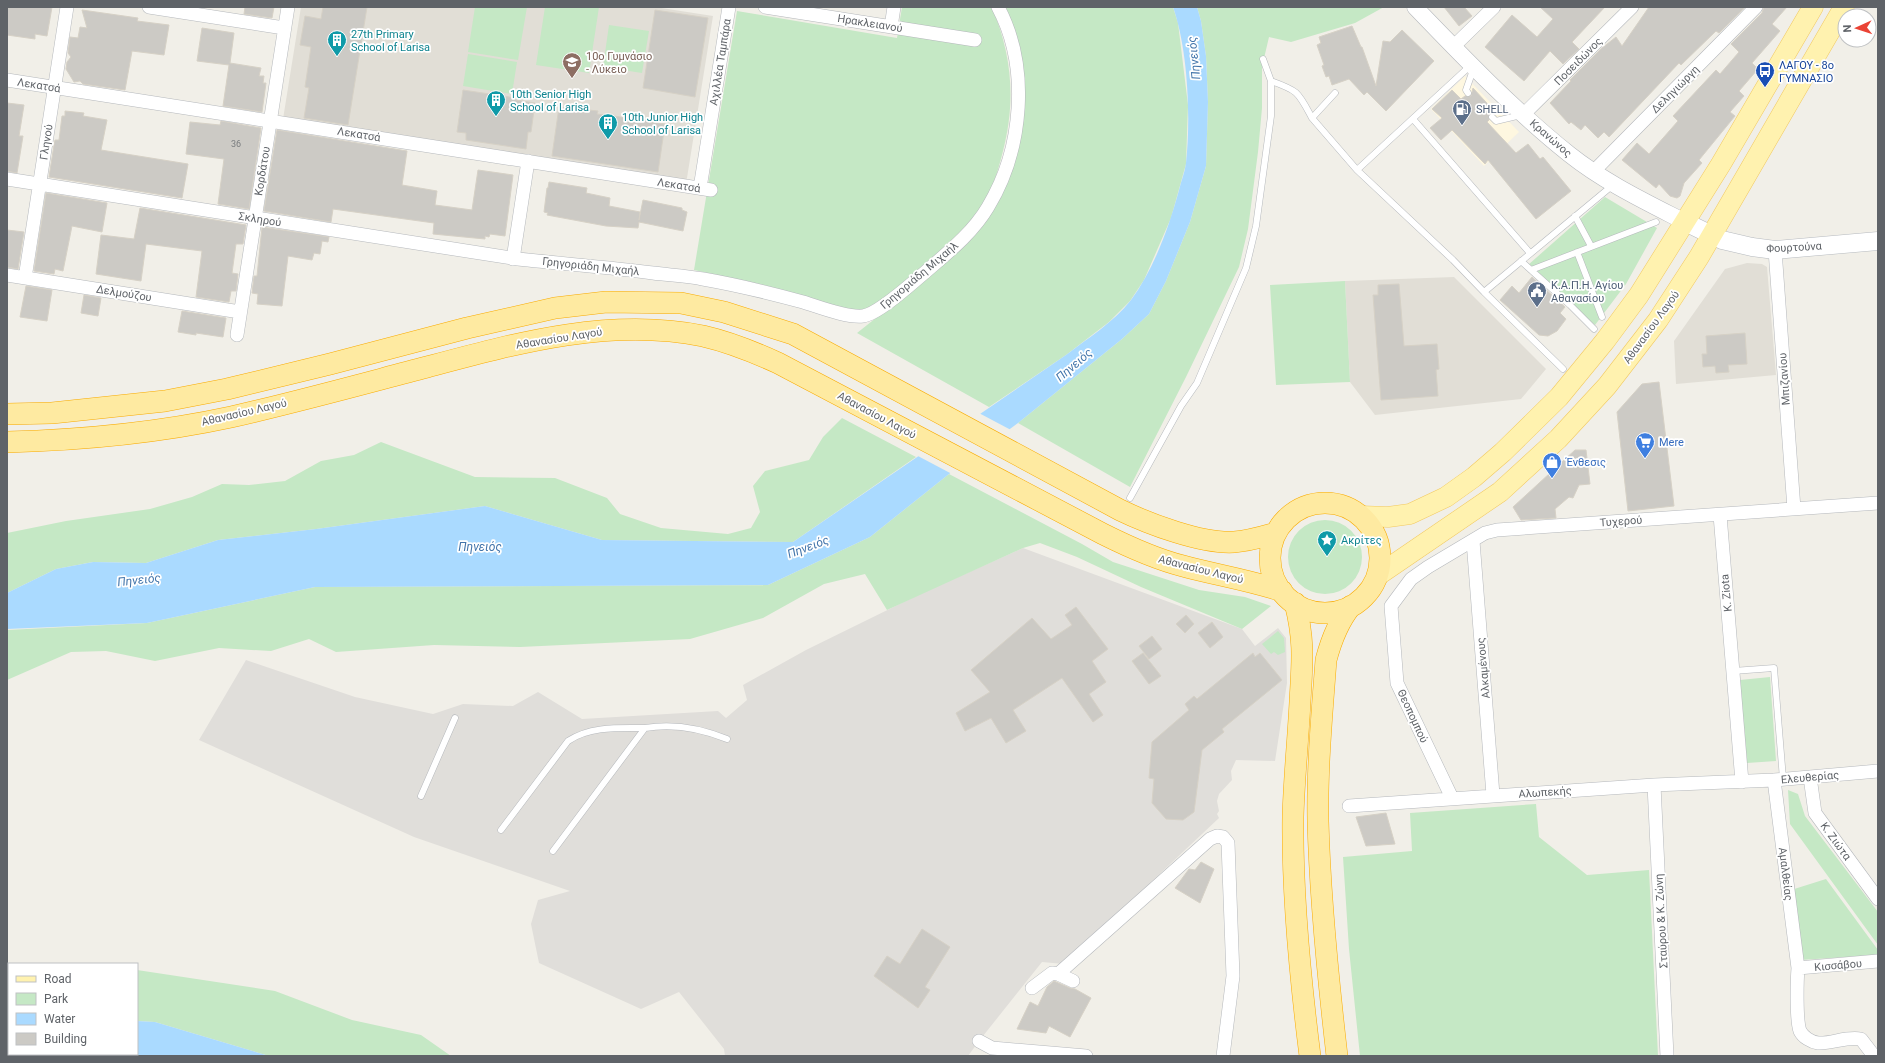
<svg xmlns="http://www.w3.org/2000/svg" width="1885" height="1063" viewBox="0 0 1885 1063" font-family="Roboto,sans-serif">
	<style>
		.commercial { fill: #fef7e0 }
		.industrial { fill: #e0deda }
		.education { fill: #e1ded6 }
		.green { fill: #c5e8c5 }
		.water { fill: #aadaff }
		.pier { fill: #f1efe8 }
		.building { fill: #cccac5; stroke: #d6d1c6 }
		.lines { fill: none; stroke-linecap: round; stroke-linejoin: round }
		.service-casing { stroke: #b5b8bc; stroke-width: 7 }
		.minor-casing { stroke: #b5b8bc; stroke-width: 14 }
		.tertiary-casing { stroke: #b5b8bc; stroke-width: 17 }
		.secondary-casing { stroke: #b6babf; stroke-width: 19 }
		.primary-casing { stroke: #f2c960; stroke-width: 21 }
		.trunk-casing { stroke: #f9ab00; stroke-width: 22 }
		.service { stroke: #fff; stroke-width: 6 }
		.minor { stroke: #fff; stroke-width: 13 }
		.tertiary { stroke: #fff; stroke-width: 16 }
		.secondary { stroke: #fff; stroke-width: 18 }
		.primary { stroke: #fff2af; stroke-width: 20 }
		.trunk { stroke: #feeaa1; stroke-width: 21 }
		.labels { text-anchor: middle; stroke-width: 3.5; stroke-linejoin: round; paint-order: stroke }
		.number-label { font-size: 9px; fill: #7a7d7f }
		.street-label { font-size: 11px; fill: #5f6368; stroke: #fff }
		.culture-label { font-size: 11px; fill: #0d838f; stroke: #fff; text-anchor: start }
		.education-label { font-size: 11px; fill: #785e54; stroke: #fff; text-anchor: start }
		.transit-label { font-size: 11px; fill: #164399; stroke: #fff; text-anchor: start }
		.service-label { font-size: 11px; fill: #4e5e75; stroke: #fff; text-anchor: start }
		.shop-label { font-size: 11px; fill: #366cbe; stroke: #fff; text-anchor: start }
		.water-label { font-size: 12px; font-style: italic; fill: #4174aa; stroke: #fff }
	</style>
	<rect width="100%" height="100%" fill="#f1efe8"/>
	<path class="commercial" d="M1465,76L1519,132L1484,166L1431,109Z"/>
	<path class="industrial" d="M1023,548L1242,629L1255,646L1278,628L1286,638L1287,683L1275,761L1236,760L1231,771L1232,780L1219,794L1217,801L1219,811L1217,814L1219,818L1064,964L1042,962L979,1041L968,1056H725L724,1049L679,992L641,1009L539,963L531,924L538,900L570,891L414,837L199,740L246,660L355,697L433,714L463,704L513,706L538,692L582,719L718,711L726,718L747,700L743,685L806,650L920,594Z"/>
	<path class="education" d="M301,7H655L713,16L686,184L283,119Z
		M1747,263L1762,264L1767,267L1776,375L1676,384L1674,341L1725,269Z
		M1454,277L1546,369L1521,399L1375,415L1350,382L1345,281Z"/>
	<path class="green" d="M475,7H527L518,60L468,52Z
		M545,7H599L589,73L536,65Z
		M902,7H992C1012,56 1016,100 1003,151C999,166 995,183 987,197C973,223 939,256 916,274C900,286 881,307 861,310C843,313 791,292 771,287C746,280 719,276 694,270L737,11L897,38Z
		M1003,7H1173L1178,23L1188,105L1186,164L1171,218L1144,280L1130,301L1109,322L1066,355L989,407L857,333L939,268L968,243L1001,197L1017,152L1022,129Z
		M1197,7H1384L1355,23L1291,42L1269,37L1262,67V108L1258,152L1248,229L1239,267L1186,377L1130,487L1018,423L1122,339L1149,314L1166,281L1190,222L1206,166L1208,102L1206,56L1201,21Z
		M609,25L649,31L642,73L603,67Z
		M468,54L517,62L512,94L463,86Z
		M1605,197L1657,228L1626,284L1595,325L1528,265Z
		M1345,281L1350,382L1276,385L1270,285Z
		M842,418L916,457L793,542L602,540L485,506L316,529L218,540L146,563L93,562L56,569L7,593V533L66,521L150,509L192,497L222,484L249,485L285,481L321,461L354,455L381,442L475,477L555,478L607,498L620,514L661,528L728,534L751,528L760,512L753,486L765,471L809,460L823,437Z
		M949,474L1082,544L1113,562L1199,590L1245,597L1271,606L1242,629L1141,587L1077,557L1040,543L1023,548L887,610L865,574L824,584L763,618L690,639L520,647L434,645L336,652L309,639L271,651L219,648L155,661L106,651L71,652L7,680V630L147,623L315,587L768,585L870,537Z
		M1288 557a37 37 0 1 1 74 0a37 37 0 1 1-74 0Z
		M1278,631L1284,638L1285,652L1278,655L1274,652L1271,654L1262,644Z
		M1770,677L1776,761L1747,763L1740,680Z
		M1788,790L1798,794L1805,816L1878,912V945L1790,824Z
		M1536,804L1539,837L1587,875L1649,870L1658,1056H1360L1349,949L1343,857L1412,851L1410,813Z
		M1826,879L1878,950V955L1800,960L1791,890Z
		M137,970L275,991L352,1020L421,1035L451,1056H269L155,1022L137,1021Z"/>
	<path class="water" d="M1173,7H1197L1201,21L1206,56L1208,102L1206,166L1190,222L1166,281L1149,314L1122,339L1018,423L949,474L870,537L768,585L315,587L147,623L7,629V593L56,569L93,562L146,563L218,540L316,529L485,506L602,540L793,542L1066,355C1088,338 1114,322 1131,300C1154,269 1169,227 1179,190C1181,181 1185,172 1186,163C1191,117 1188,50 1173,7Z
		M7,1015H9V1054H137V1021L155,1022L269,1056H7Z"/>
	<path class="pier" d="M977,412L1011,430L952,474L916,455Z"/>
	<path class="building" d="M7,7H52L47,36L35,34V39L7,35Z
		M245,7H274L272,18L244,14Z
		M323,7H367L348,125L304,118L309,88L305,87L311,47L300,45L305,16L321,19Z
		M1444,7H1464L1472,16L1459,26Z
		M1540,7H1605L1572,42L1579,49L1563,64L1550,51L1524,81L1485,47L1512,15L1537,37L1553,19Z
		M1649,7H1745L1719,33L1716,31L1681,65L1679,63L1609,137L1604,132L1598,138L1585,125L1581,130L1571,122L1569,124L1550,103L1571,81L1570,80L1602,48L1616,37L1622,46Z
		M1764,7H1787L1772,24L1780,31L1752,63L1758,69L1739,91L1744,96L1730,112L1735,116L1699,160L1702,163L1684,183L1680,196L1677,198L1670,196L1659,184L1656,188L1622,160L1637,143L1649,154L1678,121L1673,116L1716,70L1720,74L1739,52L1731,44L1762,13Z
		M82,10L138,18L137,21L169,25L164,55L132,51L125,90L83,84L80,81L74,82L66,69L67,62L71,57L68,53L70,37L78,38L80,27L87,28Z
		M655,10L708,18L695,97L643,88Z
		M1352,26L1361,47H1362L1376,86L1383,41L1390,42L1402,30L1434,61L1386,111L1367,92L1364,95L1349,79L1332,85L1329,76L1326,77L1322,66L1324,65L1317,45L1321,43L1319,37Z
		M202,28L234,33L230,63L261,68L259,76H264L263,83H266L262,112L223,106L229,65L197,61Z
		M1473,88L1496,113L1489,114V120L1487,122L1516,153L1528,144L1540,159L1543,157L1571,191L1536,219L1488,160L1485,164L1452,130L1441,140L1430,128L1442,118L1432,109L1452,90L1461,99L1465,96H1471Z
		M463,90L516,98V100L535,103L531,132H528L526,149L466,140V133L457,132Z
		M7,103L24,105L19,136H23L17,173L7,171Z
		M559,107L598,111L597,114L629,118V116L650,119V122L665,124L658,172L552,156Z
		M65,111L84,113L83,116L107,120L101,150L188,164L182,198L49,177L54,145L55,140H59L62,116H65Z
		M221,121L261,128L249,209L218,204L224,159L186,154L190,122L220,125Z
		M277,130L407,151L402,185L437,191L435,205L472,210L478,170L513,175L505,236L490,234L489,237L485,236V239L433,234L434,223L333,209L331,222L264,211Z
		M549,182L587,188L586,193L610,198L609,206L640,212L639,220L643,200L682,208V210L687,212L683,231L639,222L638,228L606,226L547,215L548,213L544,212L547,188H548Z
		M46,193L107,203L102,232L72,226L63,271L55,269L54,274L34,271Z
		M140,208L246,225L243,244H236L232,273L238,274L236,291H231L229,302L196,297L202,251L146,244L141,281L96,274L101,235L134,239Z
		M262,227L329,237L328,242L322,241L320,254L314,253L312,260L288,256L282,306L257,304L258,294L252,293L254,276H257Z
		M7,230L24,232L18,269L7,267Z
		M1532,277L1565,307L1560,313L1566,319L1557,331L1548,336L1539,335L1500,300L1512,286L1519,293Z
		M1399,284L1404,346L1437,344L1439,369L1436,370L1438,396L1381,400L1373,295H1378V285Z
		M26,286L52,290L47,321L20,317Z
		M84,295L101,298L98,316L81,313Z
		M182,311L226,318L223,337L196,333V335L178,332Z
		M1745,333L1747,364L1728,365L1729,372L1716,373L1715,366L1703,367L1702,354H1707L1706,336Z
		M1659,382L1674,506L1628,511L1617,412L1642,384Z
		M1575,450H1586L1590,484L1579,485L1573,498L1569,497L1555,509L1556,518L1521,520L1513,507Z
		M1076,607L1108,649L1092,661L1106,682L1089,694L1103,715L1093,722L1062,678L1013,710L1026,731L1006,743L991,718L965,731L956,713L990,692L971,670L1032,618L1051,639L1072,625L1065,615Z
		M1186,615L1194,624L1185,633L1176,624Z
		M1212,622L1223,637L1210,648L1198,633Z
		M1152,636L1162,649L1149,659L1139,646Z
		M1143,653L1161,676L1149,684L1132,661Z
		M1253,653L1255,657L1260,653L1282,680L1222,729L1224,732L1202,750L1194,812L1183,820L1166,819L1152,803L1154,779L1149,778L1152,742L1189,710L1185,704L1194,696L1197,699Z
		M1386,813L1395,844L1366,846L1356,817Z
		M1201,862L1214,869L1200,903L1175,888L1189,869L1195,870Z
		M922,929L950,947L925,987L930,990L918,1008L874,976L887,956L900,964Z
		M1054,981L1070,988L1075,989L1091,998L1070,1037L1049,1026L1046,1033L1017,1029L1030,1002L1038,1006L1047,987Z"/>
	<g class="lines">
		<defs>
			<path id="service" d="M1271,81C1299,91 1298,92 1312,118
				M1335,93L1312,118L1357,170L1453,260L1484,292
				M1468,93L1466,90L1473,70
				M1492,117L1496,121L1521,115
				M1413,119L1530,253
				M1357,170L1471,65
				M1575,216L1591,246
				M1577,252L1602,317
				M1521,261L1570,305L1594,329
				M1531,270L1656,222
				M1563,369L1484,292L1613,185
				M1130,498L1181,406L1197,383L1246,268L1256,226L1271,116V81L1263,59
				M1733,671L1774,668L1783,779
				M421,796L455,718
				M501,830L568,741C590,726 619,728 645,728
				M553,851L645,728C674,723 700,728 727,739"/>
			<path id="minor" d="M149,7L284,28
				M765,7L975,40
				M891,27L894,7
				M1453,47L1494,7
				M7,80L711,190
				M1524,114L1632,7
				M1594,171L1756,7
				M7,179L518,259C563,264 608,267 653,273C669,275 687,276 703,279C737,285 770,293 803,302C819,307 847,318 863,316C878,314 910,285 923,274C946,254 972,234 988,207C1023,149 1030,67 998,7
				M700,188L729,7
				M1775,250L1794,509
				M513,259L528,161
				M7,275L240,312
				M25,278L67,7
				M237,335L288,7
				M1720,515L1742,782
				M1473,541L1493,795
				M1810,777L1815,813L1878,899
				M1774,780L1798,968C1797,981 1796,1020 1800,1031C1803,1037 1811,1042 1818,1043C1832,1044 1846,1036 1861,1039L1874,1056
				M1654,785L1667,1056
				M1452,798L1397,683L1391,606L1411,579L1428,567L1485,533L1497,530L1878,503
				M1349,806L1654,785L1774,780L1878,771
				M1798,968L1878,961
				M1073,981L1058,974L1210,839L1217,836L1223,837L1228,843L1233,976L1223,1056
				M1032,988L1052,973L1058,974
				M979,1041L992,1048L1086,1056"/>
			<path id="tertiary" d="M1415,7C1464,58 1514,110 1569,154C1604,182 1646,202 1685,222"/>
			<path id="secondary" d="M1685,222L1722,240L1752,247L1775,250L1878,241"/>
			<path id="primary" d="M1361,516L1388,517L1410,514L1446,497L1474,477L1503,452L1559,397L1605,341L1639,295L1721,164L1813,7
				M1377,576L1500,492L1558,439L1607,386L1658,320L1699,257L1844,7"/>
			<path id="trunk" d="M7,414L52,413L165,401L227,389L330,364L467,328L555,308L606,302L681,303L724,312L793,334L1120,510C1149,524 1202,544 1234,542C1249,541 1262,537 1276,533
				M7,442C82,440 157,433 231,417C297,402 362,384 427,367C517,343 610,317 703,336C729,342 754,352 778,363L1103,534C1129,547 1155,559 1183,566C1216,575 1249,580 1282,591
				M1270 558a55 55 0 1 1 110 0a55 55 0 1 1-110 0Z
				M1295,603C1305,642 1302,664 1300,702C1298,741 1294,779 1293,817C1292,897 1300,977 1310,1056
				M1337,1056C1328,978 1320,900 1318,821C1317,768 1322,713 1326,660C1331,641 1338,622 1351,606"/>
		</defs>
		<use href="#service" class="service-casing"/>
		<use href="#minor" class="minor-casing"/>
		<use href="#tertiary" class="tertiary-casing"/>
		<use href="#secondary" class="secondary-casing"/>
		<use href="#primary" class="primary-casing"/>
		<use href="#trunk" class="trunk-casing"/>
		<use href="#service" class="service"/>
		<use href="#minor" class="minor"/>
		<use href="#tertiary" class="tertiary"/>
		<use href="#secondary" class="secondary"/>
		<use href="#primary" class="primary"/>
		<use href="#trunk" class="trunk"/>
	</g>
	<defs>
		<symbol id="building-pin" viewBox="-11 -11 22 30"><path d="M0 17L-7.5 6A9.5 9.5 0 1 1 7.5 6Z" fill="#0f9aa8" stroke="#fff"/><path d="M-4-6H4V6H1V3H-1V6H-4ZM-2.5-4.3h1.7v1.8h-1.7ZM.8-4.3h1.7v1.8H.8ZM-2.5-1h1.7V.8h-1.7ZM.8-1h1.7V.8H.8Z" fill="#fff"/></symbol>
		<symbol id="school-pin" viewBox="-11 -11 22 30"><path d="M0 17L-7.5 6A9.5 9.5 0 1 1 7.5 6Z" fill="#8d6e63" stroke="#fff"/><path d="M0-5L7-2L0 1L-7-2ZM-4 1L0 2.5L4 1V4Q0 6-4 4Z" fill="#fff"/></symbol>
		<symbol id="bus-pin" viewBox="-11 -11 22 30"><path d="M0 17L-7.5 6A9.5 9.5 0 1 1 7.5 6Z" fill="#1a4fb4" stroke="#fff"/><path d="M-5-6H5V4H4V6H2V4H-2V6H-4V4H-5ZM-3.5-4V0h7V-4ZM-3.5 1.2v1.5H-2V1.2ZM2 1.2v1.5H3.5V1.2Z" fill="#fff"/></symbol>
		<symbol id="fuel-pin" viewBox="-11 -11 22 30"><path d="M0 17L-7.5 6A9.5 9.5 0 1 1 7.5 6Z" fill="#5c6f8a" stroke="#fff"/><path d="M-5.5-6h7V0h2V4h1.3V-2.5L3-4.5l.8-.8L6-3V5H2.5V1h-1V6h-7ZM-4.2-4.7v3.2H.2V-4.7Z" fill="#fff"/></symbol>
		<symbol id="civic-pin" viewBox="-11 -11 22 30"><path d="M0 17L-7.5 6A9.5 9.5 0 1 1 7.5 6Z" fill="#5c6f8a" stroke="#fff"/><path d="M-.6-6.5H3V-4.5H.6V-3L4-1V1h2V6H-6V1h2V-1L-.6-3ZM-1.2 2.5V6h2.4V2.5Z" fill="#fff"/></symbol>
		<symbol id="supermarket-pin" viewBox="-11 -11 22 30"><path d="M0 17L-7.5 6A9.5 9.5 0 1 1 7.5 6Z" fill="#3f7fe0" stroke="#fff"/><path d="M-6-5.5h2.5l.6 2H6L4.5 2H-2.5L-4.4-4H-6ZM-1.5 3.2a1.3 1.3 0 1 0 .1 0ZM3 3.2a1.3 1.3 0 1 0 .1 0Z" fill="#fff"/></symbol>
		<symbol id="shop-pin" viewBox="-11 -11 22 30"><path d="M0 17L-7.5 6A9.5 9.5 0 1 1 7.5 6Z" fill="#3f7fe0" stroke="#fff"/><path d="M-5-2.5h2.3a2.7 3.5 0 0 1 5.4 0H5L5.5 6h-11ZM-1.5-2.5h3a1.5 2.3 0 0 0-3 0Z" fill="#fff"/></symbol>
		<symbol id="sight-pin" viewBox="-11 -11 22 30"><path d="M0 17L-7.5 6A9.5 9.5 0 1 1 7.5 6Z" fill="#0f9aa8" stroke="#fff"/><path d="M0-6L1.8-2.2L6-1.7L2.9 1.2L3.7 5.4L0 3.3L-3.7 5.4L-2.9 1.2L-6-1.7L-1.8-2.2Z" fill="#fff"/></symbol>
	</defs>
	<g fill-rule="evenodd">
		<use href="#building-pin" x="326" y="29" width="22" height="30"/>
		<use href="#school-pin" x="561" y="51" width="22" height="30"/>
		<use href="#bus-pin" x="1754" y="60" width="22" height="30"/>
		<use href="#building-pin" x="485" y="89" width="22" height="30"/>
		<use href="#fuel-pin" x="1451" y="98" width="22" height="30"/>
		<use href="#building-pin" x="597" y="112" width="22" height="30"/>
		<use href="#civic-pin" x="1526" y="280" width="22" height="30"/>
		<use href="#supermarket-pin" x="1634" y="431" width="22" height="30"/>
		<use href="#shop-pin" x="1541" y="451" width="22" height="30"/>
		<use href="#sight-pin" x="1316" y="529" width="22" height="30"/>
	</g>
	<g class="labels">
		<g class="number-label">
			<text x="236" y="147">36</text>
		</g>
		<g class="street-label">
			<text transform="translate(870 23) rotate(9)" y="4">Ηρακλειανού</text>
			<text transform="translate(1578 61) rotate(-45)" y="4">Ποσειδώνος</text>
			<text transform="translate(720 62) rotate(-81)" y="4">Αχιλλέα Ταμπάρα</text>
			<text transform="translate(39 85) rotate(9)" y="4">Λεκατσά</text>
			<text transform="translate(1675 89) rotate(-45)" y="4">Δεληγιώργη</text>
			<text transform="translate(359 134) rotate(9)" y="4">Λεκατσά</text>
			<text transform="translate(1551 138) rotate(41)" y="4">Κρανώνος</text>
			<text transform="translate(46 142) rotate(-81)" y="4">Γληνού</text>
			<text transform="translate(262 171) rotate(-81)" y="4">Κορδάτου</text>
			<text transform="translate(679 185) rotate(9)" y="4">Λεκατσά</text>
			<text transform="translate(260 219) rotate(9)" y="4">Σκληρού</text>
			<text transform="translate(1794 247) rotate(-3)" y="4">Φουρτούνα</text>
			<text transform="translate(591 266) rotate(6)" y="4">Γρηγοριάδη Μιχαήλ</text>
			<text transform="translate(919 275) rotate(-40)" y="4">Γρηγοριάδη Μιχαήλ</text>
			<text transform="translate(124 293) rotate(9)" y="4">Δελμούζου</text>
			<text transform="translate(1651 327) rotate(-54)" y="4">Αθανασίου Λαγού</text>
			<text transform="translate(559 338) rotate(-9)" y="4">Αθανασίου Λαγού</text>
			<text transform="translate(1784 379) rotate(-94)" y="4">Μπιζανίου</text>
			<text transform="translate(244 412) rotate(-13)" y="4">Αθανασίου Λαγού</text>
			<text transform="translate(877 415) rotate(28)" y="4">Αθανασίου Λαγού</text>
			<text transform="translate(1621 521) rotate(-4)" y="4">Τυχερού</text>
			<text transform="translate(1201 569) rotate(14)" y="4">Αθανασίου Λαγού</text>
			<text transform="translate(1726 593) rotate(-95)" y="4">K. Ziota</text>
			<text transform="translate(1483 668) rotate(-95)" y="4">Αλκαμένους</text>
			<text transform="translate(1413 716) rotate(65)" y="4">Θεοπομπού</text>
			<text transform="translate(1810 777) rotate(-5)" y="4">Ελευθερίας</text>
			<text transform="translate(1545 792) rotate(-4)" y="4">Αλωπεκής</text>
			<text transform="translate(1836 841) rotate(54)" y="4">Κ. Ζιώτα</text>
			<text transform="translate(1786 874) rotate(83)" y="4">Αμαλθείας</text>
			<text transform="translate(1661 921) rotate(-93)" y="4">Σταύρου &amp; Κ. Ζώνη</text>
			<text transform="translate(1838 965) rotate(-5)" y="4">Κισσάβου</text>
		</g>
		<g class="culture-label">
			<text x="351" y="38">27th Primary<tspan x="351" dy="13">School of Larisa</tspan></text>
			<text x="510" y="98">10th Senior High<tspan x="510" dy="13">School of Larisa</tspan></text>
			<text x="622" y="121">10th Junior High<tspan x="622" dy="13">School of Larisa</tspan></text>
			<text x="1341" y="544">Ακρίτες</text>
		</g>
		<g class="education-label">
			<text x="586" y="60">10ο Γυμνάσιο<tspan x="586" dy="13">- Λύκειο</tspan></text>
		</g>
		<g class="transit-label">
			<text x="1779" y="69">ΛΑΓΟΥ - 8ο<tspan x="1779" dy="13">ΓΥΜΝΑΣΙΟ</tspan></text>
		</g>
		<g class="service-label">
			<text x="1476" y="113">SHELL</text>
			<text x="1551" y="289">Κ.Α.Π.Η. Αγίου<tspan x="1551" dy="13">Αθανασίου</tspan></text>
		</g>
		<g class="shop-label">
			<text x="1659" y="446">Mere</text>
			<text x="1566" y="466">Ένθεσις</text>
		</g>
		<g class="water-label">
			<text transform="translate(1194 58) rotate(-96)" y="4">Πηνειός</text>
			<text transform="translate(1074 365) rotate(-41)" y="4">Πηνειός</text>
			<text x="480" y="551">Πηνειός</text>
			<text transform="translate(808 547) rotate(-21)" y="4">Πηνειός</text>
			<text transform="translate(139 580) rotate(-6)" y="4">Πηνειός</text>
		</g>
	</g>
	<rect width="1885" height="1063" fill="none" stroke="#5f6368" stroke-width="16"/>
	<rect x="8" y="963" width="130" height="92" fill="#ffffff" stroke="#bfc1c3"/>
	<rect x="16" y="976" width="20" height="6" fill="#fff2af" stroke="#bfc1c3"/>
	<text x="44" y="983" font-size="12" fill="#5f6368">Road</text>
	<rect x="16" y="993" width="20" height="12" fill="#c5e8c5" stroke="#bfc1c3"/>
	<text x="44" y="1003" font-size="12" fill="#5f6368">Park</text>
	<rect x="16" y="1013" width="20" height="12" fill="#aadaff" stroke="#bfc1c3"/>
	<text x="44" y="1023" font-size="12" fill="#5f6368">Water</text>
	<rect x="16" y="1033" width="20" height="12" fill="#cccac5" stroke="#bfc1c3"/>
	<text x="44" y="1043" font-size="12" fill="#5f6368">Building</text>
	<g transform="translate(1857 28) rotate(267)"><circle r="19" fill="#ffffff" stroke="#bfc1c3"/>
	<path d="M0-3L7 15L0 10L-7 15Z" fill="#ea4335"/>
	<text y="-6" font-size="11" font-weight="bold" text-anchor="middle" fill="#5f6368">N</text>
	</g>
</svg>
